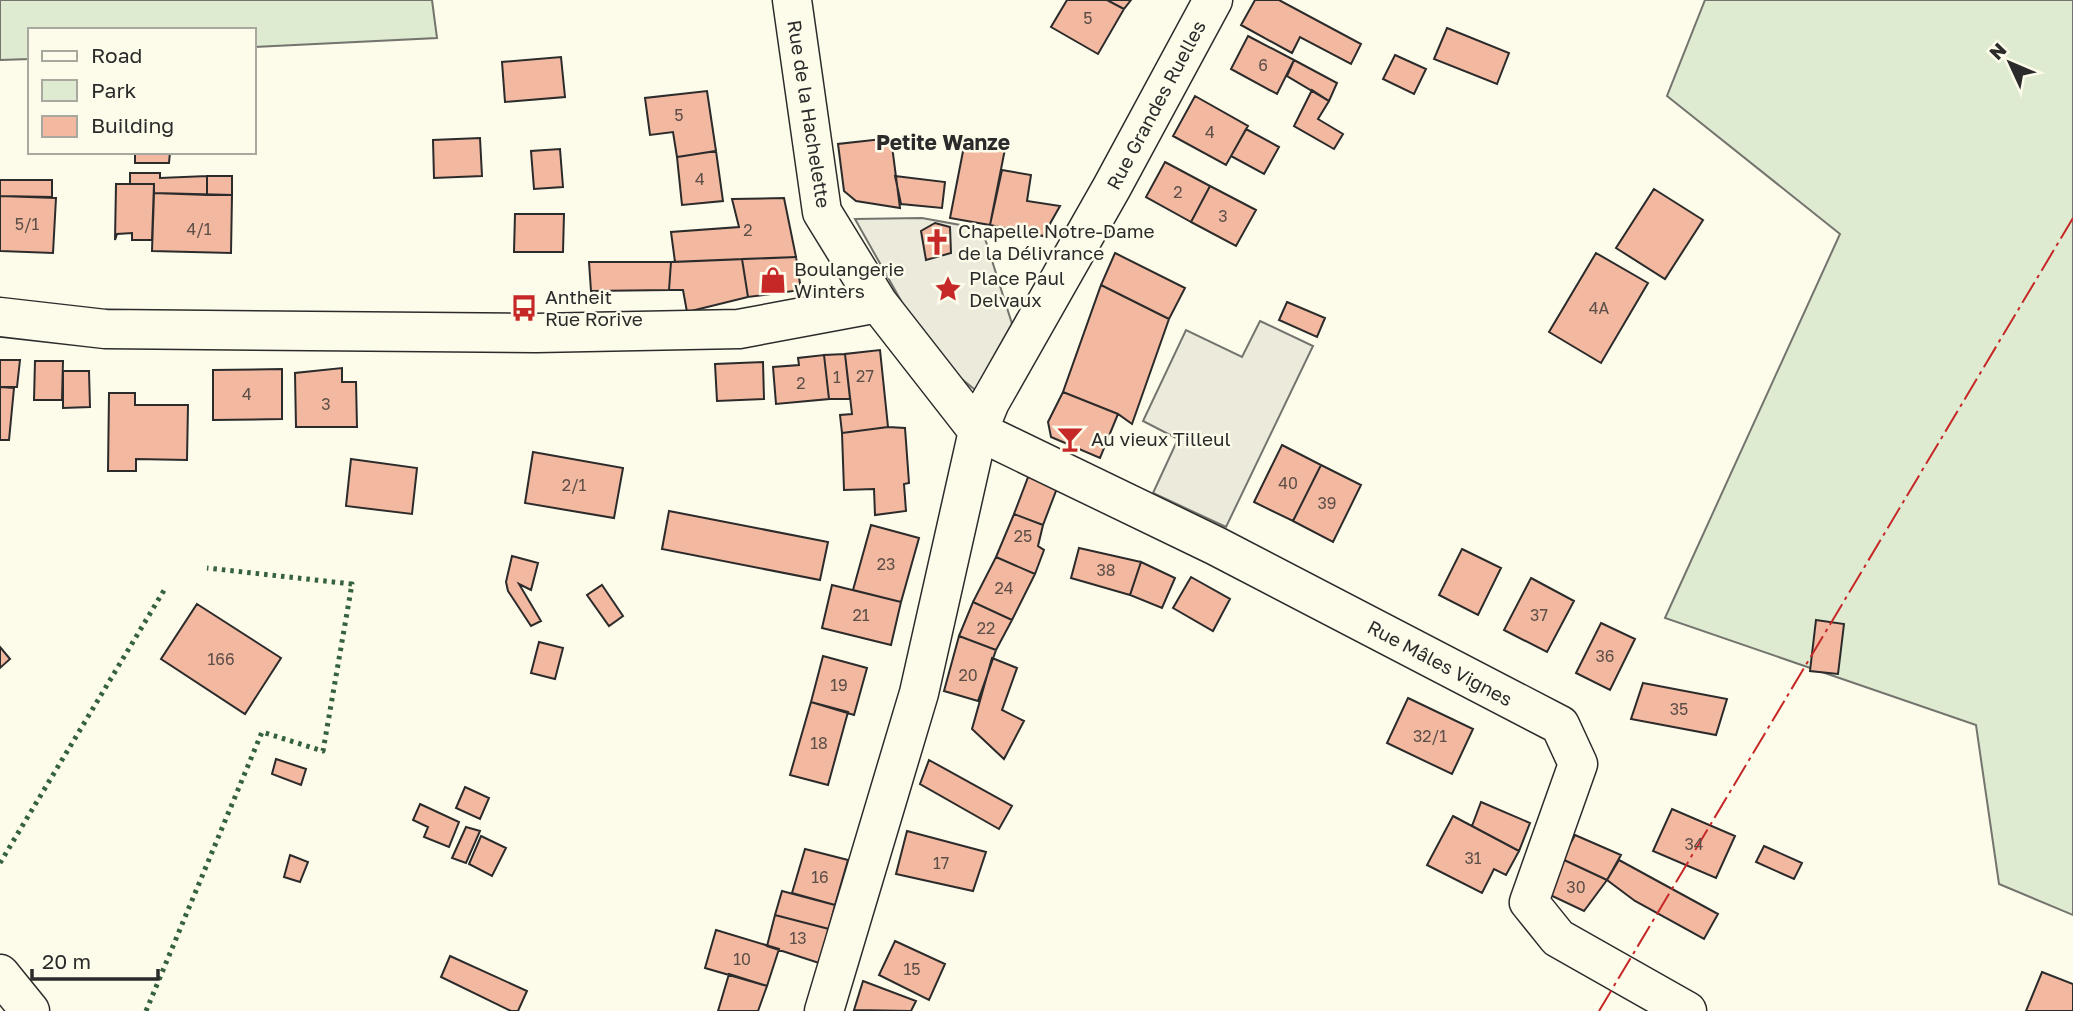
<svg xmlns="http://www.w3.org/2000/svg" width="2073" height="1011" viewBox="0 0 2073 1011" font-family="'Golos Text',sans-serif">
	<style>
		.green { fill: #deebd1; stroke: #74746e; stroke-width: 2 }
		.parking { fill: #eceadb; stroke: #74746e; stroke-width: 2 }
		.building { fill: #f2b8a0; stroke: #2b2b2b; stroke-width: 2 }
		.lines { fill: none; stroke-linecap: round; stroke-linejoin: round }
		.minor-casing { stroke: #2b2b2b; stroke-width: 41 }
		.tertiary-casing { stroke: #2b2b2b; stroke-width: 41 }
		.primary-casing { stroke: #2b2b2b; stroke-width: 41 }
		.minor { stroke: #fdfbea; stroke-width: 38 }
		.tertiary { stroke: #fdfbea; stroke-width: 38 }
		.primary { stroke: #fdfbea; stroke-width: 38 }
		.hedge { stroke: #34623c; stroke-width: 5; stroke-dasharray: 3.5 5; stroke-linecap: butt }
		.power { stroke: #c62828; stroke-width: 2; stroke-dasharray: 24 5 3.5 5; stroke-linecap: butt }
		.labels { text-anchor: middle; stroke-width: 5; stroke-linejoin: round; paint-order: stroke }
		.number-label { font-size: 16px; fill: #5d4e48 }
		.street-label { font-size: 19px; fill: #2b2b2b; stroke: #fdfbea }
		.poi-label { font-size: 19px; fill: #2b2b2b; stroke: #fdfbea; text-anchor: start }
		.neighbourhood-label { font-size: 21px; font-weight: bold; fill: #2b2b2b; stroke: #fdfbea }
	</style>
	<rect width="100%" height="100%" fill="#fdfbea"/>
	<path class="green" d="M0,0H432L437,38L254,47V30H30V59L0,60Z
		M1705,0H2073V915L1999,884L1976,725L1665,618L1840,234L1667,96Z"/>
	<path class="parking" d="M922,218L982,229L1020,349L990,402L931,354L855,219Z
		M1260,321L1313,346L1226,527L1153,493L1178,439L1143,421L1186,330L1242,357Z"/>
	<path class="building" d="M1067,0H1107L1124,9L1098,54L1051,27Z
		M1107,0H1131L1124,9Z
		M1255,0H1279L1361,44L1351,64L1300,37L1292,53L1241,25Z
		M1447,28L1509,53L1497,84L1434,59Z
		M1248,36L1294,60L1277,94L1231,69Z
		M1395,55L1426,69L1414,94L1383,79Z
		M561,57L565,97L505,102L502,62Z
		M1294,60L1337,83L1329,101L1287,76Z
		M1312,90L1329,101L1318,119L1343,134L1334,149L1294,126Z
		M707,91L716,151L677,157L673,132L650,135L645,98Z
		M1195,96L1248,126L1226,165L1173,136Z
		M1246,129L1279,147L1264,174L1231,156Z
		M480,138L482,176L434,178L433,140Z
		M891,138L900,208L856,201L844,191L838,144Z
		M965,141L1005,149L990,225L950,218Z
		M560,149L563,187L534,189L531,151Z
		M716,151L723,201L682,205L677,157Z
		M135,152H170L169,163H135Z
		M1165,162L1210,186L1191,222L1146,197Z
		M1002,170L1031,175L1027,201L1060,206L1043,236L990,225Z
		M130,173H160V178L207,176V195L154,193V184H130Z
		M207,176H232V195H207Z
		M895,176L945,182L942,208L901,204Z
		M0,180H52V197L0,196Z
		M116,184H154L152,240H132V233L117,234L115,240Z
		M1210,186L1256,210L1236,246L1191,222Z
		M1654,189L1703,220L1665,279L1616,248Z
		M154,193L232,195L231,253L152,251Z
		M0,196L56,198L53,253L0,251Z
		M784,198L796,257L675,262L671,232L739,227L732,199Z
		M515,214H564L563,252H514Z
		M935,223L950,227L951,253L926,260L921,231Z
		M1115,253L1185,288L1169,319L1101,285Z
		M1596,253L1648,283L1601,363L1549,332Z
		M796,257L801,290L748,297L742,259Z
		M742,259L748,297L687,312L683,290H669L671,262Z
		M589,262H671L669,290L591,291Z
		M1101,285L1169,319L1132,424L1118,414L1063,392Z
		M1287,302L1325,318L1317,337L1279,320Z
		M880,350L888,427L842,433L840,415L852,414L845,354Z
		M845,354L850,399H829L824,355Z
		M824,355L829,399L776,404L773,367L799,365L798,358Z
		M0,360H20L17,387H0Z
		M35,361H63L62,400H34Z
		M763,362L764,399L717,401L715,364Z
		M342,368V382H356L357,427H296L295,373Z
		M282,369V419L213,420V370Z
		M63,371H89L90,407L63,408Z
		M0,387L14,388L9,440H0Z
		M1063,392L1118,414L1100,458L1051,437L1048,422Z
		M109,393H135V405H188L187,460L136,459V471H108Z
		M888,427L905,428L909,483L904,484L906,511L875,515L874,489L844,490L842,433Z
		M1282,445L1321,465L1293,521L1254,502Z
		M533,452L623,468L614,518L525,503Z
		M351,459L417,468L412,514L346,506Z
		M1321,465L1361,485L1333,542L1293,521Z
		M1030,472L1059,483L1043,525L1014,514Z
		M669,511L828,542L820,580L662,549Z
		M1014,514L1043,525L1038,546L1044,550L1035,574L996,557Z
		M871,525L919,538L901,602L853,590Z
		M1079,548L1141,562L1130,595L1071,578Z
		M1462,549L1501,568L1478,615L1439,595Z
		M512,556L538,563L531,590L519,584L541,621L531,626L508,591L506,582Z
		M996,557L1035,574L1012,620L973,602Z
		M1141,562L1175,578L1162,608L1130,595Z
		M1191,577L1230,599L1213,631L1173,608Z
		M1531,578L1574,601L1547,652L1504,630Z
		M602,585L623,616L609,626L587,595Z
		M832,585L901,602L891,645L822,628Z
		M973,602L1012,620L996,650L959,636Z
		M197,604L281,658L245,714L161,659Z
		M1816,620L1844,624L1838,674L1810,671Z
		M1601,623L1635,639L1610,690L1576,673Z
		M959,636L996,650L978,701L944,691Z
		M539,642L563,648L555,679L531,673Z
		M0,647L10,659L0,668Z
		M823,656L867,668L854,715L811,702Z
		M992,658L1017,668L1002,710L1024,721L1004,759L972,729Z
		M1643,683L1727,699L1716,735L1631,719Z
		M1408,698L1473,729L1452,774L1387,743Z
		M811,702L848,712L828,785L790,775Z
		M276,759L306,769L301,785L272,774Z
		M929,760L1012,806L999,829L920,784Z
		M465,787L489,798L480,819L456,808Z
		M1481,802L1530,823L1519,851L1472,826Z
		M420,804L459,822L449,847L424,837L428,827L413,820Z
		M1672,809L1735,836L1716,878L1653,851Z
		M1453,816L1519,851L1506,875L1494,869L1482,893L1427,865Z
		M466,827L480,831L466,863L452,858Z
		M907,831L986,852L973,891L896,874Z
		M1575,835L1621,855L1607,880L1562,859Z
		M481,836L506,848L492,876L469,864Z
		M1764,846L1802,863L1794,879L1756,862Z
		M805,849L848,860L835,905L792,893Z
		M290,855L308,862L300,882L284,877Z
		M1562,859L1607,880L1584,911L1548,894Z
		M1619,860L1718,914L1704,939L1635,901L1607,880Z
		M782,891L835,905L829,929L775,915Z
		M775,915L829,929L819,963L767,946Z
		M716,930L779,949L767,986L705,968Z
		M895,941L945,964L929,1000L879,975Z
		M450,956L527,991L518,1011H511L441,977Z
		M2042,972L2073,984V1011H2026Z
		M729,974L767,986L758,1011H718Z
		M863,981L916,1001L911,1011L854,1010Z"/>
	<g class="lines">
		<defs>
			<path id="minor" d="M1213,0L1112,187L990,402L978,431L1216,546L1560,725L1578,764L1529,902L1558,938L1687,1011"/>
			<path id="tertiary" d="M792,0L822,212L878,303L978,431L919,693L824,1011
				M0,317L105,329L536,333L739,329L878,303"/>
			<path id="primary" d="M0,974L30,1011"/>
		</defs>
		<use href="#minor" class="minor-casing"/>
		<use href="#tertiary" class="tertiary-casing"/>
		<use href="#primary" class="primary-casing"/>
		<use href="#minor" class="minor"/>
		<use href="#tertiary" class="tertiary"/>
		<use href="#primary" class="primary"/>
		<path class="hedge" d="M0,863L166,587
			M146,1011L262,732L323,751L352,584L207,568"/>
		<path class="power" d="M1599,1011L2073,218"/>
	</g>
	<defs>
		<symbol id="church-bare" viewBox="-9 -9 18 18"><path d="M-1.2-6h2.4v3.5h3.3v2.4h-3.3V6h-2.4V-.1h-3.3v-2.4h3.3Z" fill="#c62828" stroke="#fdfbea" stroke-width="2.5" paint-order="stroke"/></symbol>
		<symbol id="shop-bare" viewBox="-9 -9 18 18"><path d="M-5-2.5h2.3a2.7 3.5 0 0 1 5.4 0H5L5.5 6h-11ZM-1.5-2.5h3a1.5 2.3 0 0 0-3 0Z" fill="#c62828" stroke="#fdfbea" stroke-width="2.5" paint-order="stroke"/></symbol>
		<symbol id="sight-bare" viewBox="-9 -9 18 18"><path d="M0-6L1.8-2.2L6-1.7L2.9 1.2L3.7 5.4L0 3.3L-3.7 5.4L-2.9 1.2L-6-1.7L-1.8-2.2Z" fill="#c62828" stroke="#fdfbea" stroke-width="2.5" paint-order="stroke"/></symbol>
		<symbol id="bus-bare" viewBox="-9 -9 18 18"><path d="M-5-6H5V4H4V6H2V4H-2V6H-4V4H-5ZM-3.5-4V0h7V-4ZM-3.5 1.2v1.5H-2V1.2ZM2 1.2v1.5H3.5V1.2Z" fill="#c62828" stroke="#fdfbea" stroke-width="2.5" paint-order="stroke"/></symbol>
		<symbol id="bar-bare" viewBox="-9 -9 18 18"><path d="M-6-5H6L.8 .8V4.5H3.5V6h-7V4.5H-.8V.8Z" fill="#c62828" stroke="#fdfbea" stroke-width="2.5" paint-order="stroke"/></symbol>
	</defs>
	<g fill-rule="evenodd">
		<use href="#church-bare" x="918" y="223" width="38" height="38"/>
		<use href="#shop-bare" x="754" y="261" width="38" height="38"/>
		<use href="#sight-bare" x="929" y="270" width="38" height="38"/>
		<use href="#bus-bare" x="505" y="289" width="38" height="38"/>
		<use href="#bar-bare" x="1051" y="420" width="38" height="38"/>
	</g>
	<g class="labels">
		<g class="number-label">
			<text x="1088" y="24">5</text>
			<text x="1263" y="71">6</text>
			<text x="679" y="121">5</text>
			<text x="1210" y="138">4</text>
			<text x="700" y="185">4</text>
			<text x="1178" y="198">2</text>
			<text x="1223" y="222">3</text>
			<text x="27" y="230">5/1</text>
			<text x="199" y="235">4/1</text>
			<text x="748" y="236">2</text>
			<text x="1599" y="314">4A</text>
			<text x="865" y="382">27</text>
			<text x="837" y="383">1</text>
			<text x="801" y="389">2</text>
			<text x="247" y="400">4</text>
			<text x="326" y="410">3</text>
			<text x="1288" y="489">40</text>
			<text x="574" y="491">2/1</text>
			<text x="1327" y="509">39</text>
			<text x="1023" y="542">25</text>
			<text x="886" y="570">23</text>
			<text x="1106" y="576">38</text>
			<text x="1004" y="594">24</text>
			<text x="861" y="621">21</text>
			<text x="1539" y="621">37</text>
			<text x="986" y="634">22</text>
			<text x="1605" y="662">36</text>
			<text x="221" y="665">166</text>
			<text x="968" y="681">20</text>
			<text x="839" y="691">19</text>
			<text x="1679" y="715">35</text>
			<text x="1430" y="742">32/1</text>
			<text x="819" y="749">18</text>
			<text x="1694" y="850">34</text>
			<text x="1473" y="864">31</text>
			<text x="941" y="869">17</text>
			<text x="820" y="883">16</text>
			<text x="1576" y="893">30</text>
			<text x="798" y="944">13</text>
			<text x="742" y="965">10</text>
			<text x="912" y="975">15</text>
		</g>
		<g class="street-label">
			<text transform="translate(1156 105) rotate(-62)" y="7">Rue Grandes Ruelles</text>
			<text transform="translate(809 114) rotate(81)" y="7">Rue de la Hachelette</text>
			<text transform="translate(1440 663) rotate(28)" y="7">Rue Mâles Vignes</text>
		</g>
		<g class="poi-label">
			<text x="958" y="238">Chapelle Notre-Dame<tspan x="958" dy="22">de la Délivrance</tspan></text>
			<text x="794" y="276">Boulangerie<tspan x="794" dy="22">Winters</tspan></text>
			<text x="969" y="285">Place Paul<tspan x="969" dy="22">Delvaux</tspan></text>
			<text x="545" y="304">Antheit<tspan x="545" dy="22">Rue Rorive</tspan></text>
			<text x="1091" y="446">Au vieux Tilleul</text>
		</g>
		<g class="neighbourhood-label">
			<text x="943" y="150">Petite Wanze</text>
		</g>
	</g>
	<rect x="28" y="28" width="228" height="126" fill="#fdfbea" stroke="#a9a89e" stroke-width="2"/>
	<rect x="42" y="51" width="35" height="10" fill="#fdfbea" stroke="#a9a89e" stroke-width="2"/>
	<text x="91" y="63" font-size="21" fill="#2b2b2b">Road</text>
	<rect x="42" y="80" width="35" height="21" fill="#deebd1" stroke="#a9a89e" stroke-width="2"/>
	<text x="91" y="98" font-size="21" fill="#2b2b2b">Park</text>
	<rect x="42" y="116" width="35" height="21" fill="#f2b8a0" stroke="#a9a89e" stroke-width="2"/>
	<text x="91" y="133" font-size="21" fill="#2b2b2b">Building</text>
	<g transform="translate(2010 63) rotate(314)" stroke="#fdfbea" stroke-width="5" paint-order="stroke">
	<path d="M0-5L12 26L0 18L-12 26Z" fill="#2b2b2b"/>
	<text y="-10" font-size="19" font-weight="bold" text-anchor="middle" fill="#2b2b2b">N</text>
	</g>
	<path d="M32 969v10h126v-10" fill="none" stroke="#2b2b2b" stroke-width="3.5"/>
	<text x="42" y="969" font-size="21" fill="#2b2b2b" stroke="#fdfbea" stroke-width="5" paint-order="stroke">20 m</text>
</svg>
